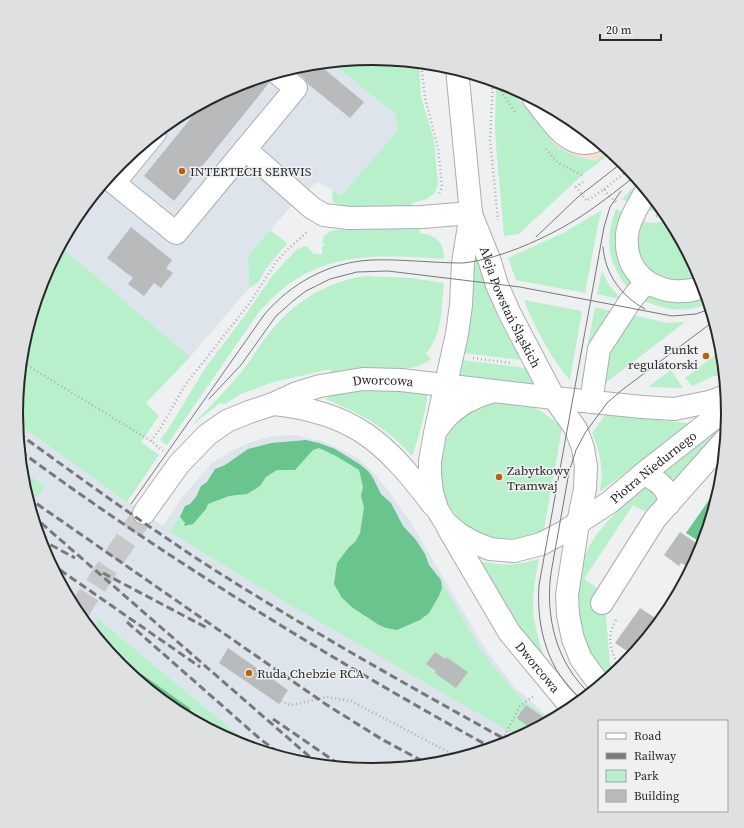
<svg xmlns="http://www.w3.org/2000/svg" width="744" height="828" viewBox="0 0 744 828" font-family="'Source Serif 4',serif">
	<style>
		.commercial { fill: #f8e0d5 }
		.built { fill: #dee4ec }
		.green { fill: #b9f0cc }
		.forest { fill: #69c48d }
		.building { fill: #b9babc }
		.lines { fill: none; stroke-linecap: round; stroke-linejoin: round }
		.major-tunnel { stroke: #c7c8c9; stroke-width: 22; stroke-dasharray: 22 11; stroke-linecap: butt }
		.minor-casing { stroke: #acaeaf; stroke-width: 24 }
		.major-casing { stroke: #acaeaf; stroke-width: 24 }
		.path { stroke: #acaeaf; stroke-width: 2.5; stroke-dasharray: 1 3; stroke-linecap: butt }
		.minor { stroke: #fff; stroke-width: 22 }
		.major { stroke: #fff; stroke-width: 22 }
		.tram { stroke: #777879; stroke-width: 1 }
		.rail { stroke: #777879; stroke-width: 3; stroke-dasharray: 8 4; stroke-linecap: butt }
		.poi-dot { fill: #bd6109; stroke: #eef0f1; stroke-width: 1.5 }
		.labels { text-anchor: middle; stroke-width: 3; stroke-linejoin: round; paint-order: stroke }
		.poi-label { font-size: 13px; fill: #29292a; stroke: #eef0f1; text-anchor: start }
		.street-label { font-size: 13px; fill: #29292a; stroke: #eef0f1 }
		.rim { fill: none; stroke: #29292a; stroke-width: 2 }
	</style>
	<rect width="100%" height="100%" fill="#eef0f1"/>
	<path class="commercial" d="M512,87L570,118L609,151L596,161L573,155L559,148L552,141L518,98Z"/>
	<path class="built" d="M331,62L395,114L398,130L341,197L334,191L317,182L293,204L248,256L249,288L190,357L60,246L76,216L120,162L174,118L236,85L303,65Z
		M17,423L163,526L183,496L212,463L231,451L248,443L273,436L293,435L322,441L342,450L360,460L373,472L388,490L409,520L488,653L515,687L552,720L508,743L441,763L372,770L302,763L254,748L97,618V637L76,612L43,550L24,487L37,496L45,486L21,469Z"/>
	<path class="green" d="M372,58L419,63L421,97L434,140L438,184C435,198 425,200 412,203L413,210L355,208L333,203L332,190L341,196L398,130L395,114L331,62Z
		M496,81L512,87L518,98L552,141L559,148L573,155L596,161L609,151L612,152L580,177L519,234L504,236L496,146L495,128Z
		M639,181L643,185L630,202L622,199Z
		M652,197L663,210L652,211L644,208Z
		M616,209L625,213L631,278V284L629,290C608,263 604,242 616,209Z
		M602,210L598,225L585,293L516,280L508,258L565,232Z
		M639,219L648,223L671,221L701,279L691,282L653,277L634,251Z
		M419,225L420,233C436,236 444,241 444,259C370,254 312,250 259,312L167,445L160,440L167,431L206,367L246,314L272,276L297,249L306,246L314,254H322V248L325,244L322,243L323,237L330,231L352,228Z
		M270,230L287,243L266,269L258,283L249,288L248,256Z
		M60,246L190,357L146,403L159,416L141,442L159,455L127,502L17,423L16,414L23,344L43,278Z
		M474,255H477L487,288L498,318L521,360L464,353C471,321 475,289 474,255Z
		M602,271L609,285L622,300L597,294Z
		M364,276L411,278L444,283C441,306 443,335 426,353L431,359C415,372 396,368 376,369C362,370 347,372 332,373L331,369L274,382L241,394L225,404L220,403L192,425C209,407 227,390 242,371C254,356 263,339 276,325C300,298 329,282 364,276Z
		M705,293L709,303C685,315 662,309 639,299L649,295Z
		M524,300L582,311L570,380C553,362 532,322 524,300Z
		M595,307L615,312L587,382H581Z
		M629,314L667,323L685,322L604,384V352Z
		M722,350L724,375L714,376L692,386L685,378Z
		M463,360L526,368L535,384L460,376Z
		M671,370L683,388L648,387Z
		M381,390L427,394C428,407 417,441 413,455H411C388,428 358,412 325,399C336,391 366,391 381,390Z
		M514,402C537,407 545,412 562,428L544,529C514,545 478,541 455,514C450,508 445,501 443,494C441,489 442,483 441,478C440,474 439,468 439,463C440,434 468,407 496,403C502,402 508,402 514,402Z
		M605,415L689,423V424L601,491L600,490C604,471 600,450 592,433Z
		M725,423H727L726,431L674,489L662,472L704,441Z
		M319,448L336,456L359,470L363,487L362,496L364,507L360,533L355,542L349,547L342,598L353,608L379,625L429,613C435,602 442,594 441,580L480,649L493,666L521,699L550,720L519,737L270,593L170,532L180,517L185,523L206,509L207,504L229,496H238L260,486L266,477L277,470H295L313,450Z
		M21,469L45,486L37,497L24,487Z
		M648,483L658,498C656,503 650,510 644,511L633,505L584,579L597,588L599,592L606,616L610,664L615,673L605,681C584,650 575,621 579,583C581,570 583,557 590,545C604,521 627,502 648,483Z
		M539,559C536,575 533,592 533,608C534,624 539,641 544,657L524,635L481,564L482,562H484C507,566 517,565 539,559Z
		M97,618L254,748L236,743L188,717L186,715L191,709L105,648L97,637Z"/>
	<path class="forest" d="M306,440L319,443L335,449L361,465L369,472L373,478L381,494L391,503L403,526L416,540L425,554L429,565L441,580L442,588L439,596L429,613L420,620L397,630L386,628L379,625L353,608L342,598L334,584L337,563L349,547L355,542L360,533L364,507L361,496L363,487L359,470L336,456L319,448L313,450L295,470H277L266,477L260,486L247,494L229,496L208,504L206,509L193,524L184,526L185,523L180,517L185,506L190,504L196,497L201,486L207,482L215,469L225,465L248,449L271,443Z
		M721,483V484L703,544L686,533Z
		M105,648L191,709L186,715L188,717C159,702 126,672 105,648Z"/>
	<path class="building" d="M317,63L364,102L350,118L308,84L304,78L291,68L303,65Z
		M265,76L269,83L174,201L144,176L203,103L236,85Z
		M131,227L172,260L166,268L173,273L161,288L154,283L144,296L128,284L133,278L107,258Z
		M680,532L702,547L689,567L681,563L679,566L664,555Z
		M640,608L660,621L633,655L615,643Z
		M228,648L288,690L279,704L219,663Z
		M435,652L445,659L446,657L468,672L456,688L435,673L436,671L426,664Z
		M526,705L549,721L533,730L517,718Z"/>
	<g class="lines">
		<path class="major-tunnel" d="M77,613L144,513"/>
		<defs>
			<path id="minor" d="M534,99C550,118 568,153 597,140
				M245,149L312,208L324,215L349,218L422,217L471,213
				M108,178L176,233L296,88L277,73
				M114,183L155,133
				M647,191L645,193C638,206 628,221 627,235C623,280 665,301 704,287
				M591,402L599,349L631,300L646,282
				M643,474C657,480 669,487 669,504
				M602,603L655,519L725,440"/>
			<g id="major">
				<path id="s1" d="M457,69L471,213L463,263L461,305L457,334L435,433L430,461V475L432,492L437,509L445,522L459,534L475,543L490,549L514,551L541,544L564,532L610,502L643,474L727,408"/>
				<path id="s2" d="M471,214L489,259L497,285L510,314L554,398L576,429L583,448L586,466L585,489L578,523L567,595L568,615L573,639L581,659L600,685"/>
				<path d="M273,404C354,412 386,443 433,505"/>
				<path d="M436,431C449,410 467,399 491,392"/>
				<path id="s3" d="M144,513L179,464L207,435L227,421L249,412L273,404L297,393L320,386L363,379L401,380L554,398L642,407L674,409L709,402L726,396"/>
				<path id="s4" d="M448,528L509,632L572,708"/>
			</g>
		</defs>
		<use href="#minor" class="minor-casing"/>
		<use href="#major" class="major-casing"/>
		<path class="path" d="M421,63L425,98L438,148L442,187L439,194
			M493,80L490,140L498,220
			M494,81L515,112
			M546,149L557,162L583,176
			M583,182L576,187L587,201L604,189L609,196L616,202
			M604,189L627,171
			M656,216L667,215
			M473,358L512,363
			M21,360L30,367L151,441L163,451
			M151,441L160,429L185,385L249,304L276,262L286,251L308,231
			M616,620C605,639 612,650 619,670
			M281,701L287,704L292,705L327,697L351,701L460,758
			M499,746L520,706L534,696"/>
		<use href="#minor" class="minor"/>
		<use href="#major" class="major"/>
		<path class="tram" d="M536,237L578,197L623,162
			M603,247C605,274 621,296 645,309
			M209,399L241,365L276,316L294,300L306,291L330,279L357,272L388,271L520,287L672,316L696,314L710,309
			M131,504L264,315C291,283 329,262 372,260C402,259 433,263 463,263C502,259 556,234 589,211C605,200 620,188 635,176
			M590,694C556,663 545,616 551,573L569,472L576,450L585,433L607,403L622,390L714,321
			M582,700C548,672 536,628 539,585L604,227L610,207L621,191"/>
		<path class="rail" d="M18,433C77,476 137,519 199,560C300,625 405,684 510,742
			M20,451C170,561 329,658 492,748
			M27,497L327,705L383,740L428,764
			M32,515L319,765
			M40,539L75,558
			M50,563L200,667
			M103,573L209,629
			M127,622L259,738L284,757
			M273,719L343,767"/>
	</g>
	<g class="poi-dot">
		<circle cx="182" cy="171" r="4"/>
		<circle cx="706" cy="356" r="4"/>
		<circle cx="499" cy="477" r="4"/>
		<circle cx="249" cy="673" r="4"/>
	</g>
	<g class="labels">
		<g class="poi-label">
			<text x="190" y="176">INTERTECH SERWIS</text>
			<text x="698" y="354" text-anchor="end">Punkt<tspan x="698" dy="15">regulatorski</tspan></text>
			<text x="507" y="475">Zabytkowy<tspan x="507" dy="15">Tramwaj</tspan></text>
			<text x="257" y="678">Ruda Chebzie RCA</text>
		</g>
		<g class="street-label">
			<text dy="5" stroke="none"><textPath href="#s2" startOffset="101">Aleja Powstań Śląskich</textPath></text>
			<text dy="5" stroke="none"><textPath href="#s3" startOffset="288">Dworcowa</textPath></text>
			<text dy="5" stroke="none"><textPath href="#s1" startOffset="702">Piotra Niedurnego</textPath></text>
			<text dy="5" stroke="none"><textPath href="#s4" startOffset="166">Dworcowa</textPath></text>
		</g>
	</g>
	<path d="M0 0H744V828H0ZM23 414a349 349 0 1 1 698 0a349 349 0 1 1-698 0Z" fill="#dee0e1" fill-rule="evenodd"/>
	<path class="rim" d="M23 414a349 349 0 1 1 698 0a349 349 0 1 1-698 0Z"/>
	<rect x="598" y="720" width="130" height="92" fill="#eef0f1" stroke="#9fa0a1"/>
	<rect x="606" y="733" width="20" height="6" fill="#ffffff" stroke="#9fa0a1"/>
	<text x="634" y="740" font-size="12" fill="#29292a">Road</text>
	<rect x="606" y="753" width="20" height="6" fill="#777879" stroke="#9fa0a1"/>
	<text x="634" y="760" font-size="12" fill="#29292a">Railway</text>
	<rect x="606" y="770" width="20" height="12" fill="#b9f0cc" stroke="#9fa0a1"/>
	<text x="634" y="780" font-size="12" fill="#29292a">Park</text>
	<rect x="606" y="790" width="20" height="12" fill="#b9babc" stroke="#9fa0a1"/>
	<text x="634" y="800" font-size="12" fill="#29292a">Building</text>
	<path d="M600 34v6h61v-6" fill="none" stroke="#29292a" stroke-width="2"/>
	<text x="606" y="34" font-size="12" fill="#29292a" stroke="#eef0f1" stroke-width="3" paint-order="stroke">20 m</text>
</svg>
